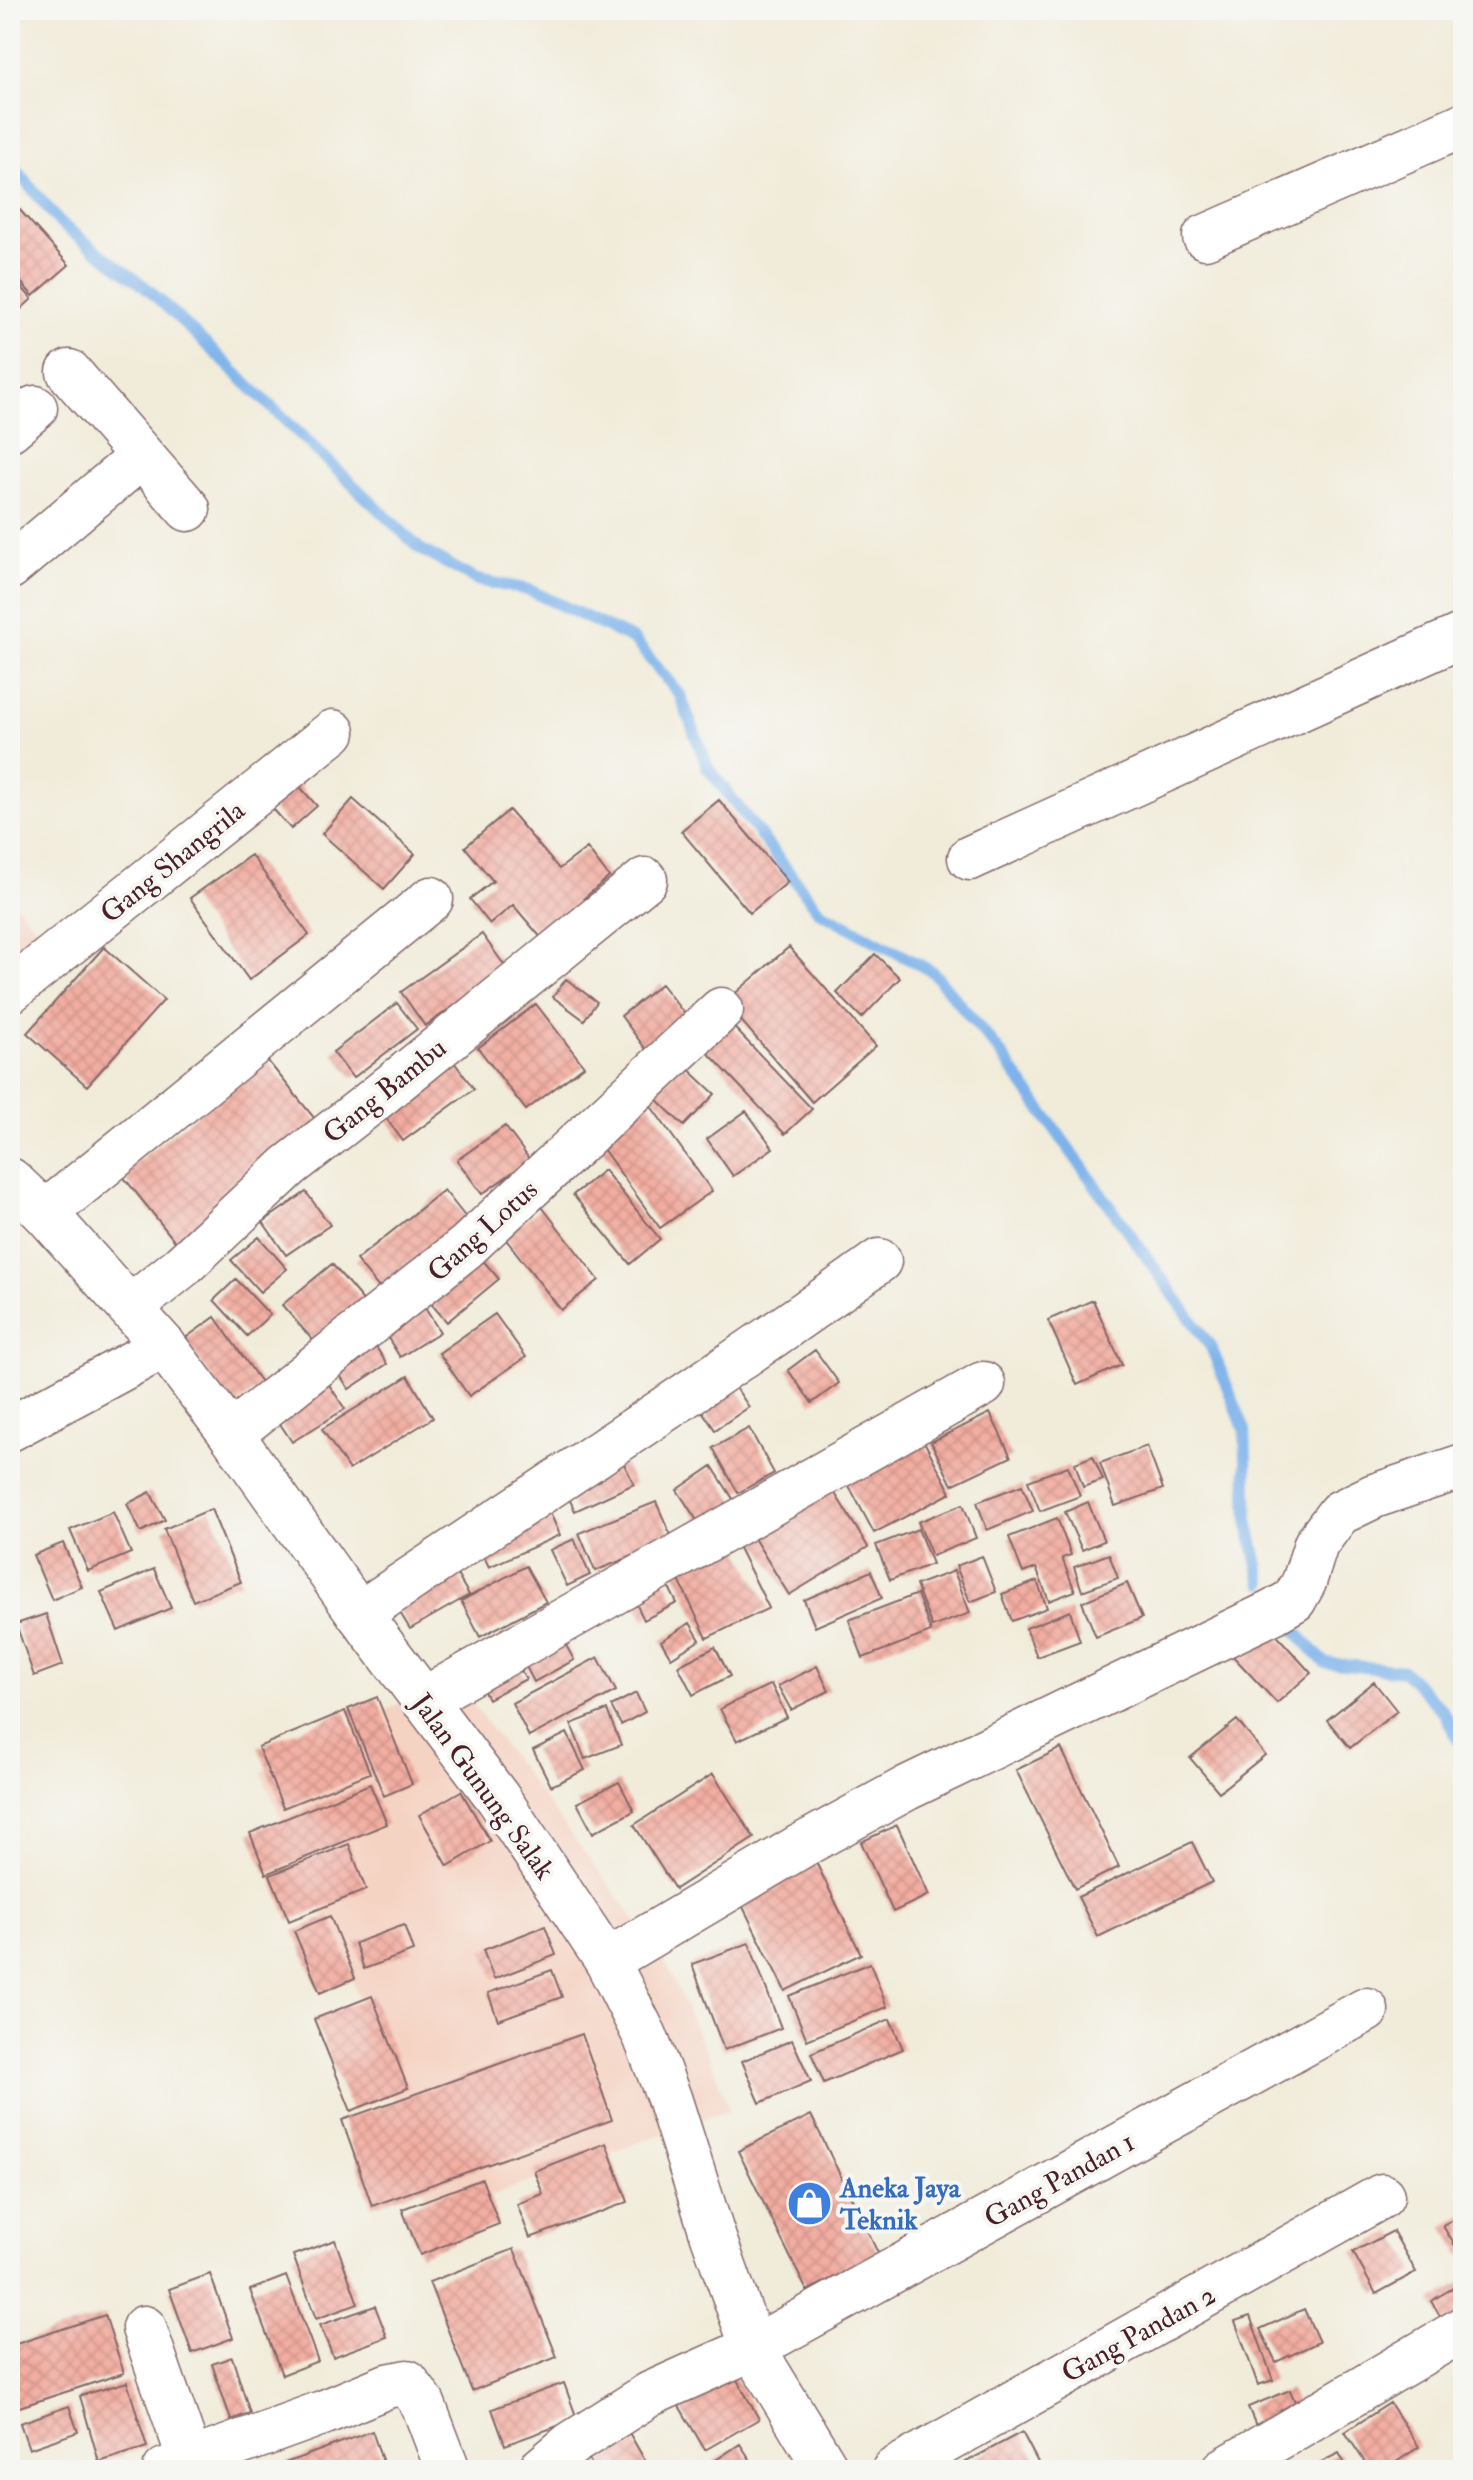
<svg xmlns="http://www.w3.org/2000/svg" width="1473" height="2480" viewBox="0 0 1473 2480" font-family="'IM FELL Double Pica',serif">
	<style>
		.built { fill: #f5d3c2 }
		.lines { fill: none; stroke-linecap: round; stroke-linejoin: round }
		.stream { stroke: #7db2eb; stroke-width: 12 }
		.building { fill: url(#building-cross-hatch) }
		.minor-casing { stroke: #846768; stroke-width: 47 }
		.tertiary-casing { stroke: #846768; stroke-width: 47 }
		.minor { stroke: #fff; stroke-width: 44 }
		.tertiary { stroke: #fff; stroke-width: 44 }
		.labels { text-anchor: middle; stroke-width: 8; stroke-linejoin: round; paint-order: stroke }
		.street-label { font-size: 28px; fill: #4a1f2b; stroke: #f6f6f2 }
		.shop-label { font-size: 28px; font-weight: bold; fill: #366cbe; stroke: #f6f6f2; text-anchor: start }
	</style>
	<defs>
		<pattern id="building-cross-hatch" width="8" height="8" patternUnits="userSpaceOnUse" patternTransform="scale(2)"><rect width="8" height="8" fill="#f2ada1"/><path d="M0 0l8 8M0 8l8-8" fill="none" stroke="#d1948b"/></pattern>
	</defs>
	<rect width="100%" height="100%" fill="#f6f6f2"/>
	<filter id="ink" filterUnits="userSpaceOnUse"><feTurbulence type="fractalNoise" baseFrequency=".0125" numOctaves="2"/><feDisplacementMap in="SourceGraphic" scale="16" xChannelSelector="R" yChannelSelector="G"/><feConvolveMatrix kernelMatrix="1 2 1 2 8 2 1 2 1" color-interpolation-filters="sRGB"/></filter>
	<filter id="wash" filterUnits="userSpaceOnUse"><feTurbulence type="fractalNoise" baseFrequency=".006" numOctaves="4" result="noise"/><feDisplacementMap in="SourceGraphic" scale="32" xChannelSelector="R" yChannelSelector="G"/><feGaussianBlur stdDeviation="1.8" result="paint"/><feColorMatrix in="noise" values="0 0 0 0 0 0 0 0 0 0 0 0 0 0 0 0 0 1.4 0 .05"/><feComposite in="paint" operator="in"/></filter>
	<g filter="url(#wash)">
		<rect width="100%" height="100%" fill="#f1ecda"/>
		<path class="built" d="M10,897L69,966L10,1017Z
			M452,1677L662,1955L715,2071L729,2110L432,2217L359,1997L261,1772Z"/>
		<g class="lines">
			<path class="stream" d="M10,162L61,224L148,289L420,549L477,580L529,590L634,640L680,695L708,768L819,911L933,972L999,1051L1211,1347L1245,1430L1248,1521L1262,1583
				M1287,1622L1325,1663L1404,1671L1443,1711L1463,1748"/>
		</g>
		<g id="blocks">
			<path class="building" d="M10,199L69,265L33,296L10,270Z
				M10,274L32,299L10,319Z
				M293,779L317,806L291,829L266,801Z
				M353,799L415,854L384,889L322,834Z
				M719,800L788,882L750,913L681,831Z
				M509,810L559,869L587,848L609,877L584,898L589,904L544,941L513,905L490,924L470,899L493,881L465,847Z
				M251,855L309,935L249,980L190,898Z
				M482,934L507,969L425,1026L401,992Z
				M104,947L164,1000L87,1086L27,1033Z
				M789,947L876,1046L812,1102L725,1002Z
				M875,954L900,978L862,1018L837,993Z
				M566,979L597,1002L584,1020L553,997Z
				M661,984L690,1021L648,1052L621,1016Z
				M397,1003L417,1029L353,1078L333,1052Z
				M536,1004L584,1066L526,1110L478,1048Z
				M723,1016L812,1109L785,1134L697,1041Z
				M267,1060L324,1130L178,1245L121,1174Z
				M454,1062L474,1089L403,1141L383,1114Z
				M683,1064L715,1094L684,1126L652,1095Z
				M645,1098L712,1191L660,1228L593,1135Z
				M746,1111L773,1148L733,1176L707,1139Z
				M505,1126L530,1160L482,1194L457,1160Z
				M604,1170L660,1239L630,1264L573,1195Z
				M444,1190L471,1224L384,1294L356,1260Z
				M306,1192L330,1225L286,1255L263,1222Z
				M542,1207L599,1280L561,1310L504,1237Z
				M259,1237L287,1269L260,1292L231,1260Z
				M473,1249L499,1279L447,1322L421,1292Z
				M332,1264L366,1304L317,1345L282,1305Z
				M236,1279L270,1315L247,1336L214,1300Z
				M418,1297L440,1332L400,1357L378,1322Z
				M1093,1300L1122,1365L1077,1385L1048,1320Z
				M495,1314L526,1357L469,1396L439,1353Z
				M215,1317L263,1385L233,1407L184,1339Z
				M370,1338L387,1364L349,1389L332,1363Z
				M815,1350L839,1383L812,1403L788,1370Z
				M408,1376L433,1418L349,1470L322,1429Z
				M324,1377L345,1409L292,1442L271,1410Z
				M732,1382L749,1407L715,1430L698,1405Z
				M990,1413L1011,1457L952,1485L931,1442Z
				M916,1426L951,1493L874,1533L839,1467Z
				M749,1428L774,1473L738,1493L713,1448Z
				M1147,1446L1163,1489L1115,1506L1100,1463Z
				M1093,1456L1103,1480L1083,1487L1075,1463Z
				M621,1458L634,1484L575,1511L563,1486Z
				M712,1466L735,1502L700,1525L677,1490Z
				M1068,1466L1080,1496L1040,1511L1028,1481Z
				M828,1482L868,1547L789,1595L749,1530Z
				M1022,1485L1033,1511L987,1530L977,1502Z
				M150,1492L165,1520L141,1532L127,1504Z
				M656,1502L673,1540L595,1571L579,1533Z
				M1088,1502L1104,1541L1082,1550L1065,1512Z
				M963,1504L976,1538L932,1556L918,1522Z
				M547,1506L560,1535L489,1567L475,1538Z
				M211,1509L241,1582L193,1601L164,1529Z
				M113,1512L131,1553L88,1571L70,1530Z
				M1057,1518L1071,1555L1062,1558L1075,1591L1049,1601L1036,1568L1023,1573L1009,1537Z
				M918,1529L932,1564L890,1580L876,1545Z
				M733,1536L769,1608L707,1638L672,1566Z
				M574,1539L590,1575L567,1586L550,1550Z
				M63,1543L82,1587L52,1600L33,1555Z
				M1109,1554L1118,1578L1082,1591L1074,1567Z
				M982,1556L996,1592L970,1602L956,1566Z
				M450,1563L469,1595L410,1629L391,1598Z
				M526,1566L546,1602L480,1637L461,1601Z
				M154,1569L171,1608L118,1631L101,1592Z
				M871,1571L882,1598L815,1627L804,1600Z
				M954,1571L970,1613L932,1627L916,1585Z
				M662,1574L677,1603L644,1620L630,1591Z
				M1037,1581L1047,1608L1012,1621L1002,1594Z
				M1127,1583L1142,1618L1096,1637L1082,1602Z
				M917,1594L931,1632L863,1658L849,1620Z
				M1070,1611L1080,1641L1037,1657L1026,1628Z
				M46,1614L63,1665L34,1676L16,1624Z
				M1262,1619L1311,1673L1277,1703L1228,1651Z
				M690,1623L700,1640L671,1658L661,1641Z
				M560,1634L574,1660L534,1682L520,1655Z
				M715,1647L730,1676L693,1695L678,1666Z
				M511,1654L526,1679L488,1699L474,1673Z
				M598,1657L616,1691L529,1737L512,1703Z
				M817,1666L829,1691L791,1710L778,1686Z
				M1374,1682L1397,1711L1350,1748L1327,1720Z
				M771,1684L787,1717L737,1741L720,1709Z
				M636,1693L645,1712L621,1725L611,1706Z
				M377,1697L412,1784L384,1796L348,1709Z
				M607,1710L621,1745L585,1759L571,1724Z
				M345,1711L370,1773L283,1808L258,1747Z
				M1237,1720L1265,1755L1219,1792L1190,1758Z
				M567,1733L585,1770L551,1786L533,1750Z
				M1061,1748L1119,1867L1075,1889L1016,1770Z
				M713,1774L754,1838L675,1889L634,1825Z
				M619,1782L634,1811L593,1833L577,1803Z
				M370,1784L387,1824L266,1874L250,1833Z
				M461,1791L490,1841L448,1866L419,1815Z
				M897,1825L929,1895L893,1912L861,1842Z
				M1192,1842L1212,1882L1098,1937L1078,1897Z
				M349,1844L366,1890L289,1921L270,1875Z
				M811,1852L861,1954L785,1991L734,1889Z
				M330,1916L355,1978L320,1993L294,1931Z
				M404,1925L413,1951L364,1969L355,1943Z
				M545,1926L556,1955L494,1979L483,1950Z
				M749,1943L781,2028L724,2050L692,1964Z
				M870,1963L887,2007L807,2040L789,1996Z
				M552,1970L562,1997L498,2020L488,1993Z
				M372,1996L408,2088L351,2111L314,2019Z
				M890,2019L903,2049L824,2083L811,2053Z
				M582,2034L612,2120L372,2206L342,2120Z
				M792,2040L811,2081L760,2103L742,2061Z
				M811,2115L879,2255L807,2291L738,2151Z
				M606,2143L628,2202L530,2238L517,2204L543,2194L534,2171Z
				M482,2179L499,2224L420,2255L402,2209Z
				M1463,2214V2259L1443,2226Z
				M1393,2231L1416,2272L1376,2294L1353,2252Z
				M335,2240L358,2304L316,2319L293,2255Z
				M514,2249L557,2357L472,2391L429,2282Z
				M210,2274L233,2338L192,2353L169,2289Z
				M286,2276L318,2361L282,2375L250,2290Z
				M1463,2282V2322L1449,2331L1431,2301Z
				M375,2306L387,2337L333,2357L320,2325Z
				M1304,2309L1319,2342L1276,2362L1260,2329Z
				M105,2315L124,2373L10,2410V2346Z
				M1250,2316L1273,2380L1258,2385L1235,2321Z
				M232,2357L250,2413L231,2420L212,2364Z
				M727,2362L759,2419L705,2450L672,2394Z
				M127,2382L147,2447L99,2462L80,2396Z
				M564,2383L577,2419L505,2445L492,2409Z
				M1290,2390L1301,2416L1259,2433L1248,2407Z
				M1390,2403L1419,2447L1384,2470H1370L1345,2432Z
				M69,2406L78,2432L29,2449L20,2423Z
				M624,2424L647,2464L637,2470H595L582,2447Z
				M372,2431L385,2468L379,2470H281L280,2465Z
				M1022,2432L1042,2470H951Z
				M740,2444L757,2470H701Z
				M1339,2453L1348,2470H1305Z"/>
		</g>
	</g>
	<g filter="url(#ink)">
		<use href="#blocks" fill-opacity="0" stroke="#846768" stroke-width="2"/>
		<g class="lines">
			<defs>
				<path id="minor" d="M1205,237L1463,125
					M10,429L35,408
					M142,456L188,509
					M10,567L142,456L69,372
					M970,858L1463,635
					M10,991L333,732
					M45,1213L431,899
					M131,1307L182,1266L289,1166L370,1103L645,880
					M10,1429L164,1346
					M231,1434L466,1247L721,1010
					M359,1614C532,1497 709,1383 879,1261
					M423,1700L983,1384
					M607,1961L801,1846L907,1788L1273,1612L1294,1600L1304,1582L1316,1544L1339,1513L1374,1496L1463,1466
					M144,2328L190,2460
					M165,2470L325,2412L387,2386L407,2382L423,2404L448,2470
					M540,2470L571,2444L650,2394L753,2348L1366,2010
					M894,2470L1382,2196
					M1224,2470L1463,2329"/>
				<path id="tertiary" d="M10,1180L45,1213L164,1346L231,1434L359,1614L498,1798L607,1961L645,2036L669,2098L713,2236L753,2348L827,2470"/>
			</defs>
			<use href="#minor" class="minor-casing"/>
			<use href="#tertiary" class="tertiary-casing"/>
			<use href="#minor" class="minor"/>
			<use href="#tertiary" class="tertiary"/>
		</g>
	</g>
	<defs>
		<symbol id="shop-disc" viewBox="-11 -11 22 22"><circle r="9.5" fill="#3f7fe0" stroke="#f6f6f2"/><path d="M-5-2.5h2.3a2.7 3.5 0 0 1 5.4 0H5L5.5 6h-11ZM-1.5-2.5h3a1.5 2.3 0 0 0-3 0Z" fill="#fff"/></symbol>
	</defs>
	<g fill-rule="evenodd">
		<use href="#shop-disc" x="784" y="2178" width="51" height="51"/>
	</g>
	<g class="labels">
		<g class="street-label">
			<text transform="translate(172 861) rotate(-39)" y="10">Gang Shangrila</text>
			<text transform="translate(384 1090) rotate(-39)" y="10">Gang Bambu</text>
			<text transform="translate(482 1230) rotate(-42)" y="10">Gang Lotus</text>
			<text transform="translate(484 1786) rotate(54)" y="10">Jalan Gunung Salak</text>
			<text transform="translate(1059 2179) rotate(-29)" y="10">Gang Pandan 1</text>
			<text transform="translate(1138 2333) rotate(-29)" y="10">Gang Pandan 2</text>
		</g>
		<g class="shop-label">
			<text x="840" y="2197">Aneka Jaya<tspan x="840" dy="32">Teknik</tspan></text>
		</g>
	</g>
	<rect width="1473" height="2480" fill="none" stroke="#f6f6f2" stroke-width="40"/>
</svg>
